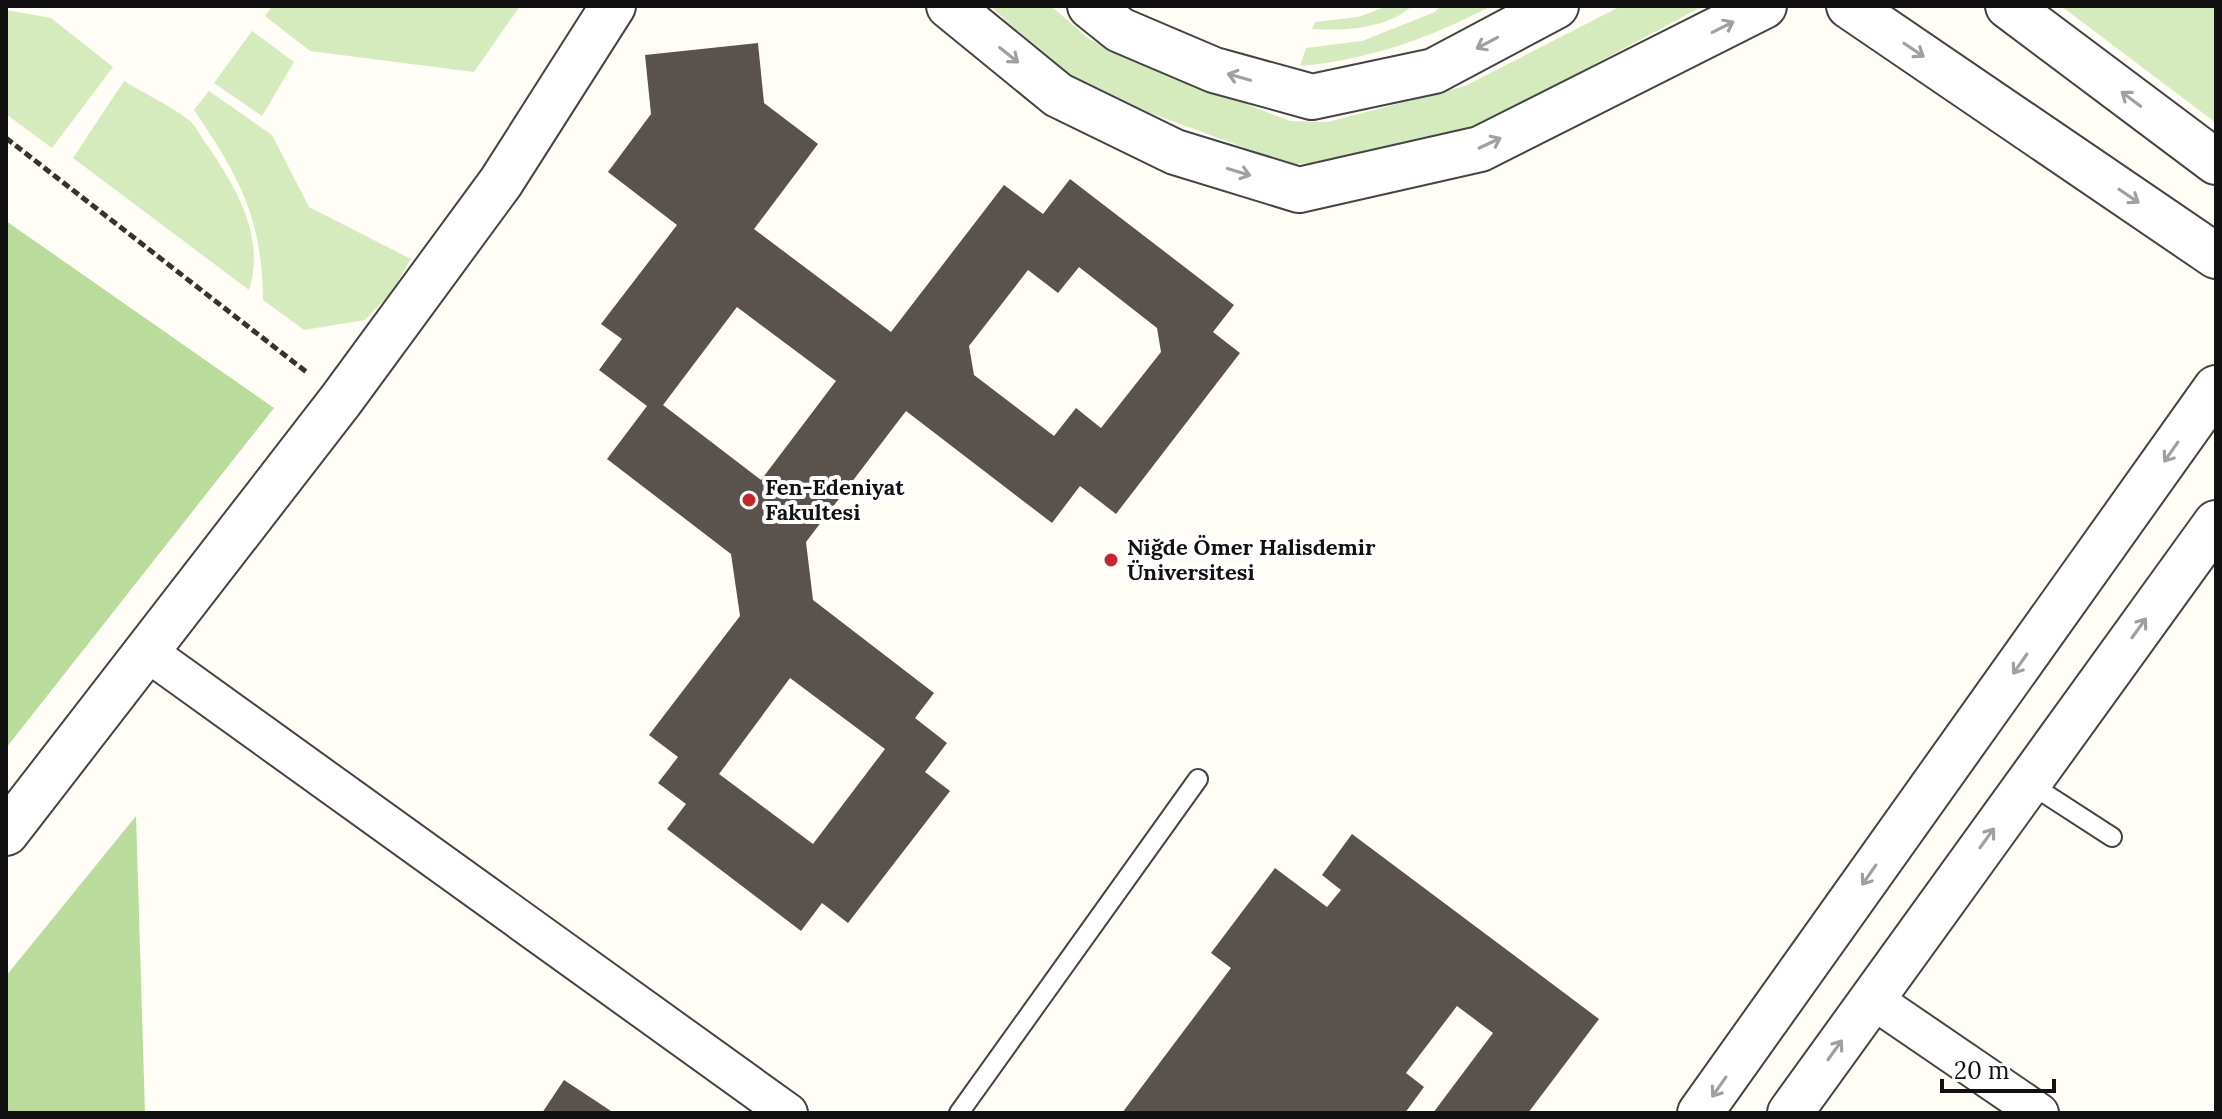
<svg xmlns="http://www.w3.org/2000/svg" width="2222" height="1119" viewBox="0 0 2222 1119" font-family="Lora,serif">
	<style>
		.green { fill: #d5ebbd }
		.forest { fill: #b9dc9c }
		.building { fill: #5a524d; fill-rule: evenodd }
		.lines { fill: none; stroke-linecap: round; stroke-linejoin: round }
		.service-casing { stroke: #444; stroke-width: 22 }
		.minor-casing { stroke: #444; stroke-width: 42 }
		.tertiary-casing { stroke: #444; stroke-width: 48 }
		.path { stroke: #333; stroke-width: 5; stroke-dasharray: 8 4; stroke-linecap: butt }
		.service { stroke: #fff; stroke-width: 18 }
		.minor { stroke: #fff; stroke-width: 38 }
		.tertiary { stroke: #fff; stroke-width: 44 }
		.oneway { stroke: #a0a0a0 }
		.poi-dot { fill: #c4262e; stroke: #fff; stroke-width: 3 }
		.labels { text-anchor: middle; stroke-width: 8; stroke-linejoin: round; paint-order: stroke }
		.poi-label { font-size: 22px; font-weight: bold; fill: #111; stroke: #fff; text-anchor: start }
	</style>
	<rect width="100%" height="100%" fill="#fffdf5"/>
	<path class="green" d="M272,6H520L474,72L310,51L265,16Z
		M990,6H1051L1089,39L1143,64L1290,121L1328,122L1465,86L1621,6H1703L1485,123L1335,163L1289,164L1120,102L1067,75Z
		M1388,6H1412C1387,29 1345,31 1312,29L1315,22L1358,17Z
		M1440,6H1491C1430,38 1369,60 1300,66L1306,48L1362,41L1435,12Z
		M2061,6H2216V123Z
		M6,10L51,18L113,67L52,148L6,114Z
		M252,31L294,62L262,116L214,83Z
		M124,81C145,94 169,105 189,120C196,126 201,137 207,145C236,187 266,237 249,290L73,158Z
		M209,91L272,135L309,207L411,259L391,293L365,320L304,330L263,300C262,217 239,176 194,110Z"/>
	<path class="forest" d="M6,221L274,408L6,748Z
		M136,816L145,1113H6V976Z"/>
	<path class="building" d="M758,43L764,103L818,144L754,229L891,332L1004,185L1043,214L1070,179L1234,305L1213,332L1240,353L1116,514L1080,486L1052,523L906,411L806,542L813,600L934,693L915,718L947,743L925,772L950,791L848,923L822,903L801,931L667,829L686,804L658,783L678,757L649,735L740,616L731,554L607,459L647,406L599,370L622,339L601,324L677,225L608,172L651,114L645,55ZM1079,267L1157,328L1161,352L1101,428L1076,408L1054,436L974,375L969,346L1028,270L1058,293ZM737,307L836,381L761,480L663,405ZM790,678L885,749L813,844L719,774Z
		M1352,834L1599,1019L1528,1113H1433L1493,1033L1457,1006L1406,1073L1424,1087L1405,1113H1122L1231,968L1211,953L1275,868L1327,907L1341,890L1322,875Z
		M564,1080L614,1113H542Z"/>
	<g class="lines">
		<defs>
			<path id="service" d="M2027,782L2112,837
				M959,1113L1198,779"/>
			<path id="minor" d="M146,651L788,1113
				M1872,999L2039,1113"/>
			<path id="tertiary" d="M949,6L1058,95L1175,152L1299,190L1480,149L1764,6
				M1090,6L1120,30L1214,70L1312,97L1434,71L1556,6
				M1849,6L2216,256
				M2008,6L2216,162
				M6,833L341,400L501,182L613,6
				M1700,1113L2216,388
				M1790,1113L2216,523"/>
		</defs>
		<use href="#service" class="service-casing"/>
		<use href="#minor" class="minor-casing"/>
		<use href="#tertiary" class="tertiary-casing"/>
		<path class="path" d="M6,138L309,374"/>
		<use href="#service" class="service"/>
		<use href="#minor" class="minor"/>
		<use href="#tertiary" class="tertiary"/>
	</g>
	<defs><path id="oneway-shaft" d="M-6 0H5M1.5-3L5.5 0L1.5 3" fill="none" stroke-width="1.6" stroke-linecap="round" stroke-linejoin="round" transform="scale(2)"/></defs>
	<g class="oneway">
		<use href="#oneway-shaft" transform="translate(1723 27) rotate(-27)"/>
		<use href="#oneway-shaft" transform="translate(1487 43) rotate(152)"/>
		<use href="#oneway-shaft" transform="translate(1914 50) rotate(34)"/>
		<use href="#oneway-shaft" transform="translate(1009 55) rotate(39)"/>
		<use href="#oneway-shaft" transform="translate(1239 77) rotate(-164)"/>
		<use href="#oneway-shaft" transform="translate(2131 99) rotate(-143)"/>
		<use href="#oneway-shaft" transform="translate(1490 143) rotate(-25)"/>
		<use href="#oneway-shaft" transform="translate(1239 172) rotate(17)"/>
		<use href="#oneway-shaft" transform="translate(2129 196) rotate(34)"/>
		<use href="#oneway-shaft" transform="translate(2171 452) rotate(125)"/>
		<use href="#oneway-shaft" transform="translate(2139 628) rotate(-54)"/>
		<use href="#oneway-shaft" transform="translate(2020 664) rotate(125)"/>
		<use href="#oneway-shaft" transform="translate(1987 838) rotate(-54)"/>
		<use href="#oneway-shaft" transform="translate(1869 875) rotate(125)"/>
		<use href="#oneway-shaft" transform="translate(1835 1050) rotate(-54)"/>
		<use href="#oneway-shaft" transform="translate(1719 1087) rotate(125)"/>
	</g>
	<g class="poi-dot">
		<circle cx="749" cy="500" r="8"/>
		<circle cx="1111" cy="560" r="8"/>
	</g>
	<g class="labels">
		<g class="poi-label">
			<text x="765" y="495">Fen-Edeniyat<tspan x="765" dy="25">Fakultesi</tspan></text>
			<text x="1127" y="555">Niğde Ömer Halisdemir<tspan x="1127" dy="25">Üniversitesi</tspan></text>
		</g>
	</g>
	<rect width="2222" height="1119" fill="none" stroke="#111111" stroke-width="16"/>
	<path d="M1942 1079v12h112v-12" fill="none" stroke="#111111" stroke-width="4"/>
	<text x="1954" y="1079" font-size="24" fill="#111111" stroke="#ffffff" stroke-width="6" paint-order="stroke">20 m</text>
</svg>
